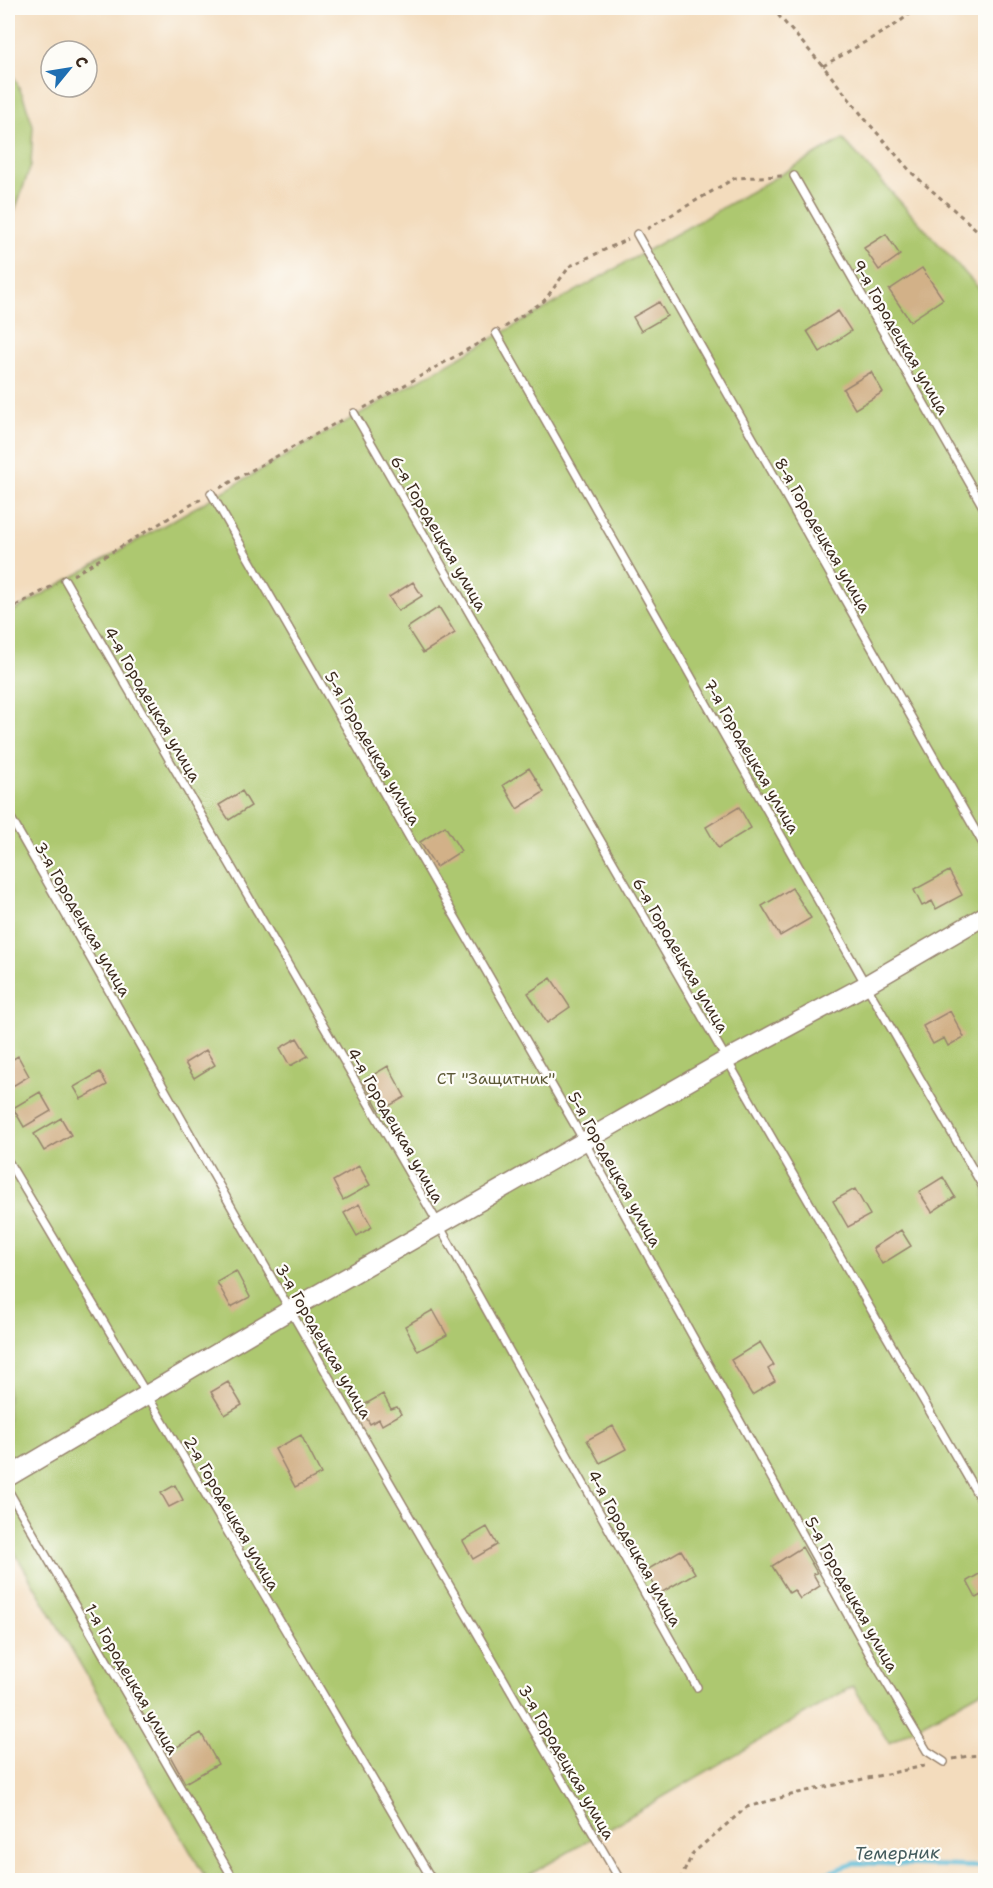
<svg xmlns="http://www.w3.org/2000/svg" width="993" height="1888" viewBox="0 0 993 1888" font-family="'Shantell Sans',sans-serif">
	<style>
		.green { fill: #adc86f; stroke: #747946; stroke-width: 1.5 }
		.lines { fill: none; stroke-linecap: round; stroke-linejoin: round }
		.stream { stroke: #58bad6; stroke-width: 4.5 }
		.building { fill: #d2b188 }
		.service-casing { stroke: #97836e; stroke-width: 10 }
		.tertiary-casing { stroke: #97836e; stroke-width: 21 }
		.path { stroke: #97836e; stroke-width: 3; stroke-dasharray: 4.5 4.5; stroke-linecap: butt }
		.service { stroke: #fff; stroke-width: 7 }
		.tertiary { stroke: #fff; stroke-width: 18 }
		.labels { text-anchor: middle; stroke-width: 4.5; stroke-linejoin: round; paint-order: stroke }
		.street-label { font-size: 16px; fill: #3b2a1e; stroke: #fdfcf7 }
		.park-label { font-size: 16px; fill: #5d5936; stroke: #fdfcf7 }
		.water-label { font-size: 18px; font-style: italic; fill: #455c5e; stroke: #fdfcf7 }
	</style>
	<rect width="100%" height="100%" fill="#fdfcf7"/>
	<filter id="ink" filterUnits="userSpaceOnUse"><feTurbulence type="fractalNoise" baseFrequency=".0167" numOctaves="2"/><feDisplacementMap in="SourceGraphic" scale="12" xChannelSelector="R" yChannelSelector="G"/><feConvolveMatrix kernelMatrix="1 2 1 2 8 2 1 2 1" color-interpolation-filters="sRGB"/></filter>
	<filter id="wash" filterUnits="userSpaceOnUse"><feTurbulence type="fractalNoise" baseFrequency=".008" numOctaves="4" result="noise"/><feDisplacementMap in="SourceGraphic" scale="24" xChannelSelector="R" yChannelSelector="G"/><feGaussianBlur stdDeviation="1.35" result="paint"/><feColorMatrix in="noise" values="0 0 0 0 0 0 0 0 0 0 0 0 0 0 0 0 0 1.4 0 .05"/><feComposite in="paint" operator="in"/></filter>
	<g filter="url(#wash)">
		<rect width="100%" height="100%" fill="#f3dcbd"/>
		<path class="green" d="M8,64L23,96L33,125L31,165L8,230Z
			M843,139L985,295V1689L889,1743L853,1686L529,1875L532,1880H207L8,1541V614Z"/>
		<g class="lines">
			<path class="stream" d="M812,1880L819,1876L855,1863L986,1867"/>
		</g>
		<g id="blocks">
			<path class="building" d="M886,234L900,255L879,270L864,248Z
				M922,268L943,299L910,321L889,290Z
				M659,302L667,316L641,331L633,317Z
				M838,311L851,331L820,352L807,331Z
				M871,372L883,392L855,409L843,389Z
				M413,582L422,596L398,611L389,597Z
				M439,607L455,633L423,653L407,628Z
				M529,768L544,792L517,809L503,785Z
				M242,791L251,806L229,820L219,805Z
				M739,807L751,828L718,848L706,827Z
				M445,826L461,851L436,867L420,842Z
				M949,871L962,895L936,909L932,901L922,906L914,890Z
				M792,888L811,918L780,936L762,906Z
				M551,978L570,1007L547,1023L528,993Z
				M950,1011L964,1037L948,1046L944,1038L933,1044L923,1026Z
				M297,1038L308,1056L290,1066L280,1048Z
				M206,1050L215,1065L194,1078L185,1063Z
				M18,1056L29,1076L8,1089V1062Z
				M388,1066L405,1097L380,1111L363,1081Z
				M100,1072L107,1085L81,1099L74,1087Z
				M40,1092L51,1111L24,1127L13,1108Z
				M61,1118L71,1135L44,1151L34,1134Z
				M359,1166L370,1185L343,1200L333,1181Z
				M943,1177L955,1197L932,1212L919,1192Z
				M855,1189L870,1215L848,1227L833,1201Z
				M359,1204L372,1227L357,1236L344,1213Z
				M901,1230L911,1246L882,1264L873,1248Z
				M236,1271L250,1297L231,1307L217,1282Z
				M433,1310L447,1335L418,1351L405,1326Z
				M760,1342L774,1365L768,1369L775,1381L752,1395L731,1360Z
				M228,1382L242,1405L225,1415L211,1392Z
				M383,1394L391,1409L397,1407L401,1414L382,1425L379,1419L370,1424L360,1407Z
				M613,1426L626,1449L600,1463L587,1440Z
				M301,1435L321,1474L295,1487L275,1449Z
				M175,1485L183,1500L169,1507L161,1493Z
				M487,1527L497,1545L473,1559L463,1541Z
				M802,1547L817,1573L813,1574L820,1586L800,1599L794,1590L789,1593L772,1566Z
				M681,1550L695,1573L659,1594L645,1571Z
				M986,1570V1592L976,1598L967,1581Z
				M201,1733L218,1764L185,1783L168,1752Z"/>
		</g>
	</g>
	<g filter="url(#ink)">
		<use href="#blocks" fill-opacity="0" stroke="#97836e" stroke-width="1.5"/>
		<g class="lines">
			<defs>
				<path id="service" d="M794,176L986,512
					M637,234L986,849
					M496,333L866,985L986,1192
					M354,413L986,1509
					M211,493L584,1141L875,1664L927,1751L944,1762
					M65,580L439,1225L697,1687
					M8,813L290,1310L620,1880
					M8,1161L146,1393L432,1880
					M8,1490L234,1880"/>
				<path id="tertiary" d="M8,1477L290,1310L726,1060L866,985L986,915"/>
			</defs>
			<use href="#service" class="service-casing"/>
			<use href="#tertiary" class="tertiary-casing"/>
			<path class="path" d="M772,8L823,66L865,119L912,173L986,238
				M823,66L895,25L918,8
				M647,229L735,178L783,176
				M505,327L544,301L570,266L628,239
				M364,408L486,339
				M220,488L345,418
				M73,575L201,499
				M8,610L56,584
				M953,1759L968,1756L986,1755
				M680,1880L693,1853L747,1807L802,1792L929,1765"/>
			<use href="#service" class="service"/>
			<use href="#tertiary" class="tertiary"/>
		</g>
	</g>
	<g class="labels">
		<g class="street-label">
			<text transform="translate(901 337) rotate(60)" y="6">9-я Городецкая улица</text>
			<text transform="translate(439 533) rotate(60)" y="6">6-я Городецкая улица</text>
			<text transform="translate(823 535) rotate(60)" y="6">8-я Городецкая улица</text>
			<text transform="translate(153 704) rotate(60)" y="6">4-я Городецкая улица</text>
			<text transform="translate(373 748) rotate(60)" y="6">5-я Городецкая улица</text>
			<text transform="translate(752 756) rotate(60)" y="6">7-я Городецкая улица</text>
			<text transform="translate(83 919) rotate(60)" y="6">3-я Городецкая улица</text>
			<text transform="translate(681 955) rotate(60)" y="6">6-я Городецкая улица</text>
			<text transform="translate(396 1125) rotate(60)" y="6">4-я Городецкая улица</text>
			<text transform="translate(615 1169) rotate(61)" y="6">5-я Городецкая улица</text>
			<text transform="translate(324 1341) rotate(60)" y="6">3-я Городецкая улица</text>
			<text transform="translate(232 1513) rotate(60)" y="6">2-я Городецкая улица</text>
			<text transform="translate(635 1548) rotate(61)" y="6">4-я Городецкая улица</text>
			<text transform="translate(852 1594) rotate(61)" y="6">5-я Городецкая улица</text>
			<text transform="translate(132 1679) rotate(60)" y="6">1-я Городецкая улица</text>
			<text transform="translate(567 1762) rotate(60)" y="6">3-я Городецкая улица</text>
		</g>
		<g class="park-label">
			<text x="496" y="1084">СТ "Защитник"</text>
		</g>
		<g class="water-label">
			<text transform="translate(897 1853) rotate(-1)" y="6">Темерник</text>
		</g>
	</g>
	<rect width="993" height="1888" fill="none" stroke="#fdfcf7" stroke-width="30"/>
	<g transform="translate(69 69) rotate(60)"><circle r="28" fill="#fdfcf7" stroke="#afa8a0" stroke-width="1.5"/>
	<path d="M0-4.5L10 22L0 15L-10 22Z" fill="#1f6fb2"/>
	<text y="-9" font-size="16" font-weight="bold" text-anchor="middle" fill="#3b2a1e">С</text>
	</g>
</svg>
